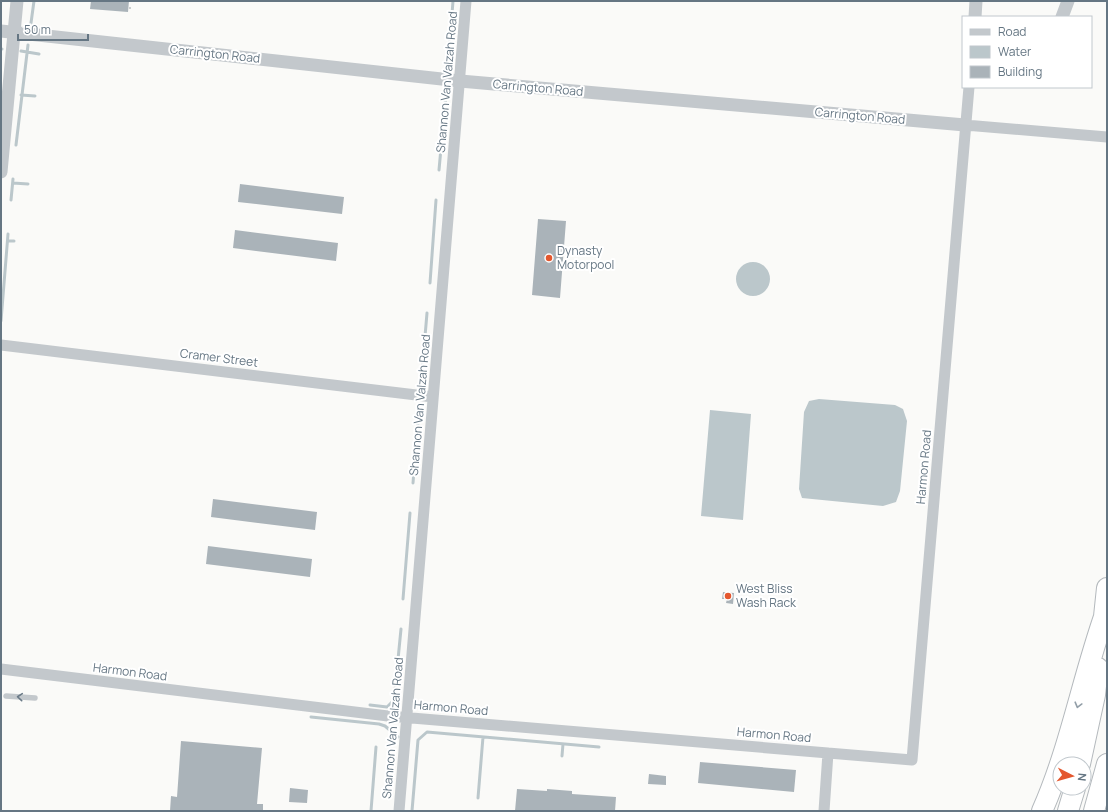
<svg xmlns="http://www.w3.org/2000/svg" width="1108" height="812" viewBox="0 0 1108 812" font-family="Manrope,sans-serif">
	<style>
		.water { fill: #bbc7cb }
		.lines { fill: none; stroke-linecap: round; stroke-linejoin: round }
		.stream { stroke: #bbc7cb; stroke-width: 3 }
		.building { fill: #aab3b9 }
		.motorway-casing { stroke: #b4b9bd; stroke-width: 22 }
		.path { stroke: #bbbfc2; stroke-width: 1.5; stroke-dasharray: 2 2; stroke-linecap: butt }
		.service { stroke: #c3c8cc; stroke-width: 5.5 }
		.minor { stroke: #c3c8cc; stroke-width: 11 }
		.tertiary { stroke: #c3c8cc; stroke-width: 13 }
		.motorway { stroke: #fff; stroke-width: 20 }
		.oneway { stroke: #6a7a87 }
		.oneway2 { stroke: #939fa8 }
		.poi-dot { fill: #e4572e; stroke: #fff; stroke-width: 1.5 }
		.labels { text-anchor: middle; stroke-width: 4; stroke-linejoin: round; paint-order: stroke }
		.street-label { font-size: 12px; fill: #657683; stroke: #fff }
		.poi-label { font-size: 12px; fill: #657683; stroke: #fff; text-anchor: start }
	</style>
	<rect width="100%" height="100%" fill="#fafaf8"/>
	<path class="water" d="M736 279a17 17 0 1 1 34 0a17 17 0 1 1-34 0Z
		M819,399L895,405L903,409L907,421L900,491L896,502L883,506L802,498L799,489L804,412L809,401Z
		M710,410L751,414L743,520L701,516Z"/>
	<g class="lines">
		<path class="stream" d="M31,23L34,1
			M1,49H2
			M21,51L39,54
			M448,67L453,1
			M21,95L35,96
			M16,145L28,45
			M439,170L446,93
			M13,183L28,184
			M11,200L13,179
			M8,241H14
			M430,283L436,200
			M1,321L8,234
			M421,383L427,313
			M413,483L419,409
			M403,599L410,513
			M370,705L387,707L394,700L401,629
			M311,717L379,724L385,726L398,737
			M562,756L563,744
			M478,798L483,737
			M371,811L376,747
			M412,811L418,740L427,732L599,747"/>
	</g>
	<path class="building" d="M91,1H129L128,12L90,9Z
		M240,184L344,197L342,214L238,202Z
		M538,219L566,221L560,298L532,295Z
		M235,230L338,243L336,261L233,248Z
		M213,499L317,512L315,530L211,517Z
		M208,546L312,559L310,577L206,564Z
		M723,592L734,593L733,604L726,603L727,599H722Z
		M181,741L262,748L257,804H263V811H170L171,796L177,797Z
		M700,762L796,770L794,792L698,783Z
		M649,774L666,776V785L648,784Z
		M290,788L308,790L307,803L289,802Z
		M517,789L547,791V789L572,791V794L616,797L615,811H515Z"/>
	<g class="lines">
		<defs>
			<path id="motorway" d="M1103,626L1107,588
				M1080,764L1095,695L1098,668
				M1042,811C1070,748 1082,679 1105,614
				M1068,811L1075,788
				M1094,811L1107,764"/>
		</defs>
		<use href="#motorway" class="motorway-casing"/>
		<path class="path" d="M129,8H132"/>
		<path class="service" d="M6,696L35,698"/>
		<path class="minor" d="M965,125L1107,137
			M1,345L433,397
			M1,669L388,716L912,760L969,87
			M399,811L466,1
			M824,811L828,753"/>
		<path class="tertiary" d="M975,17L976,1
			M1062,17L1068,1
			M1,31L460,81L965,125
			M1,172L17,1"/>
		<use href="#motorway" class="motorway"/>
	</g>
	<defs><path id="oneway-chevron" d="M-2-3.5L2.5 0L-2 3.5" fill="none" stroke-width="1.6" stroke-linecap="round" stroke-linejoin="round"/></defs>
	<use class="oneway" href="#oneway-chevron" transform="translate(20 697) rotate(-175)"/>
	<use class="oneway2" href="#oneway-chevron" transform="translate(1078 705) rotate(105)"/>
	<g class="poi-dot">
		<circle cx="549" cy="258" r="4"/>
		<circle cx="728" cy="596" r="4"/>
	</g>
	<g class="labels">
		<g class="street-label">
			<text transform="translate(215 54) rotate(6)" y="4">Carrington Road</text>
			<text transform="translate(447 82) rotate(-85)" y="4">Shannon Van Valzah Road</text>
			<text transform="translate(538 88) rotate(5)" y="4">Carrington Road</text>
			<text transform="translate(860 116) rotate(5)" y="4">Carrington Road</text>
			<text transform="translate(219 358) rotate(7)" y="4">Cramer Street</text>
			<text transform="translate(420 405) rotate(-85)" y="4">Shannon Van Valzah Road</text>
			<text transform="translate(924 467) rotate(-85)" y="4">Harmon Road</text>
			<text transform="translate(130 672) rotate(7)" y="4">Harmon Road</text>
			<text transform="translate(451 708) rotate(5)" y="4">Harmon Road</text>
			<text transform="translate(393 728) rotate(-85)" y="4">Shannon Van Valzah Road</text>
			<text transform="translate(774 735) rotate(5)" y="4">Harmon Road</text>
		</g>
		<g class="poi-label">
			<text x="557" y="255">Dynasty<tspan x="557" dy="14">Motorpool</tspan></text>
			<text x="736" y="593">West Bliss<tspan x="736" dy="14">Wash Rack</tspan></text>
		</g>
	</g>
	<rect width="1108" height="812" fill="none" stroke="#657683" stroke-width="4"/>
	<rect x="962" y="16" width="130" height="72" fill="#ffffff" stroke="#c1c8cd"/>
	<rect x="970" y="29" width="20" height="6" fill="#c3c8cc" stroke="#c1c8cd"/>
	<text x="998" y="36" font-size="12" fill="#657683">Road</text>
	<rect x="970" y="46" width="20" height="12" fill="#bbc7cb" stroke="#c1c8cd"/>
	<text x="998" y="56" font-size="12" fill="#657683">Water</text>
	<rect x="970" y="66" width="20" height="12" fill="#aab3b9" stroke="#c1c8cd"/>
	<text x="998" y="76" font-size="12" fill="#657683">Building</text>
	<g transform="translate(1072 776) rotate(96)"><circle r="19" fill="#ffffff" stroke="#c1c8cd"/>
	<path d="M0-3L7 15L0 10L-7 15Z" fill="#e4572e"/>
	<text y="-6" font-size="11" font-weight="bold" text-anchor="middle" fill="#657683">N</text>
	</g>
	<path d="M18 34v6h70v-6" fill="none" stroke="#657683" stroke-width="2"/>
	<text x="24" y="34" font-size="12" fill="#657683" stroke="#ffffff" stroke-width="3" paint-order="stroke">50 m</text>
</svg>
